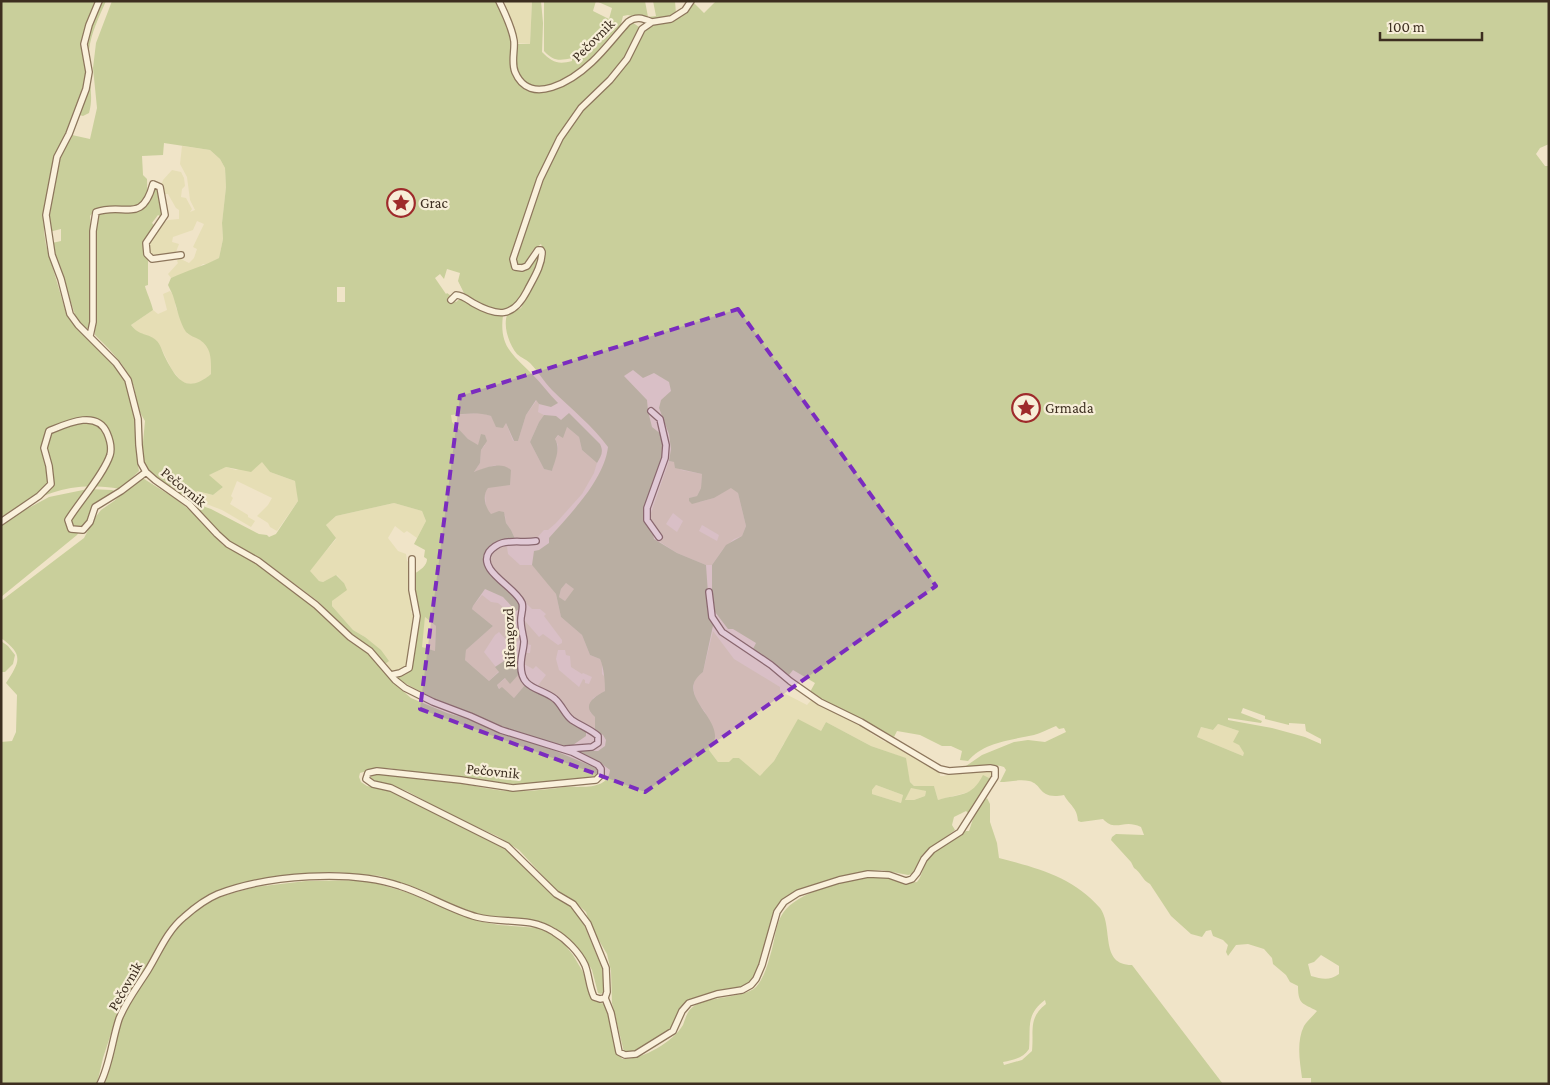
<svg xmlns="http://www.w3.org/2000/svg" width="1550" height="1085" viewBox="0 0 1550 1085" font-family="'Crimson Pro',serif">
	<style>
		.farmland { fill: #e6deb5; fill-rule: evenodd }
		.green { fill: #c9cf9b; fill-rule: evenodd }
		.lines { fill: none; stroke-linecap: round; stroke-linejoin: round }
		.minor-casing { stroke: #8d765c; stroke-width: 8 }
		.minor { stroke: #faf1dc; stroke-width: 5.5 }
		.marked { fill: #7b2cbf; fill-opacity: 0.2; stroke: #7b2cbf; stroke-width: 4; stroke-dasharray: 10 6; stroke-linejoin: round }
		.labels { text-anchor: middle; stroke-width: 4.5; stroke-linejoin: round; paint-order: stroke }
		.street-label { font-size: 15px; fill: #3d2e20; stroke: #f7eed8 }
		.poi-label { font-size: 15px; fill: #3d2e20; stroke: #f7eed8; text-anchor: start }
	</style>
	<rect width="100%" height="100%" fill="#f0e4c8"/>
	<path class="farmland" d="M504,1H532L530,44L517,43L516,35Z
		M182,146L210,150L220,159L225,168L226,187L222,223L223,239L219,258L208,264H203L197,269L171,278L168,274L178,263L177,261L179,258L189,263L194,258L197,249L193,247L204,224L197,221L193,230L173,237L172,242L179,244L176,252L154,257L150,255L147,245L162,224L168,220L179,219V210L176,208L168,194H164L161,186L163,180L172,170L181,172L184,178L185,186L182,189L181,197L186,198L192,209L190,212L195,210L190,200L187,177L180,164Z
		M170,291L174,296L176,308L185,329L188,334L198,338L208,346L211,355V374L203,381L193,385L182,382L172,370L158,342L151,337L138,333L131,325L153,310L158,314L167,310L163,294Z
		M537,400L539,404L538,412L544,415L539,422L530,442L544,469L552,471L558,449V445L555,439L567,427L579,437L582,450L597,463L594,473L582,494L556,523L548,530H544L533,542L516,541L511,530L506,523L505,515L494,513L491,515L486,508L485,493L496,465L474,472L480,463L481,450L485,445L478,446L468,439L451,422V415L482,413L491,416L495,423H506L513,441H518L526,415Z
		M262,461L270,472L295,481L297,490L298,501L277,531L270,527L268,523L257,516L268,505L272,498L237,481L231,496L233,498L230,504L248,515V517L255,521L251,527L222,510L191,498L196,491L213,495L223,487L208,475L226,467L236,470Z
		M669,461L674,462L681,470L702,474L701,488L697,496L689,498L700,502L714,498L731,487L738,493L746,526L742,536L734,539L723,549L712,565H706L677,553L657,540V533L651,526V513ZM673,513L683,521L677,532L666,524ZM702,525L719,535L717,541L699,531Z
		M394,503L422,511L426,521L417,538L407,531L404,533L395,526L388,538L398,551L406,554L407,561L411,564L415,609L411,611L412,614H416L414,635L409,646L410,665L404,671L392,672L365,637L353,630L332,606V601L340,594L344,583L337,575L323,582L319,581L309,571L336,539L326,525L336,516Z
		M502,546L507,547L508,554L520,565H532L548,583L556,594L561,617L582,635L590,655L600,659L602,664V674L605,677V691L593,698L590,712L595,717V730L573,718L558,698L536,688L546,675L536,666L533,669L524,664L525,653H530L531,645L526,644L523,621H525L539,637L543,634L558,645L562,643V640L544,616L546,614L540,609H532L493,571L489,563L490,556L493,550ZM558,650H565L566,655L570,656L571,667L582,674L583,673L592,677L589,684L585,683V680L583,679L579,687L559,670L556,659Z
		M566,583L575,589L565,601L559,597L561,589Z
		M482,595L491,602L498,603L509,612L511,616L512,634L520,639L514,645H511L499,632L495,635L484,652L499,671L489,681L465,660V656L466,650L493,626L472,609L473,606Z
		M425,617L436,626L435,651L421,647Z
		M713,631L734,659L780,687V691L807,705L812,699L871,729L870,733L885,742L888,741L940,771V776H944L953,773L992,770L993,775L991,779L983,776L976,788L969,792L938,800L934,786H914L910,782L905,758L871,746L826,722L821,731L784,743L774,761L760,777L739,758L729,763L718,762L709,750L714,739L705,712L696,700L694,692V683L697,676L703,672Z
		M520,673L525,685L514,698L502,688L500,689L497,685L506,678L510,683Z
		M1218,724L1239,731V745L1245,753L1243,756L1197,737L1201,727L1213,730Z
		M876,785L903,795L901,803L872,794V790Z
		M911,787L926,791L925,796L914,800H905Z"/>
	<path class="green" d="M1,1H106C99,17 91,33 89,50C86,71 95,93 89,113L83,116L76,114L55,155L44,215V232L46,245L67,316C81,335 102,348 116,366C128,382 135,405 137,424C140,440 136,455 139,471L121,489C70,480 45,493 1,517Z
		M112,1H499L512,35L519,83L524,89L533,92L542,93L549,91L583,72L632,22L639,27V31L624,61L607,81L587,98L560,135L511,256C511,267 514,273 526,270L539,254C541,264 522,295 516,305L500,311L486,308L465,295L458,281L460,273L447,269L444,279L440,274L435,278L446,294L447,293L454,298L453,300L456,302L462,297L503,315C499,346 512,354 532,374C541,383 549,394 558,403L551,407L539,404L536,400L526,415L518,441H514L506,423L503,428L496,427L491,416C478,412 465,414 451,415L452,422L468,439L478,445L481,434L485,435L487,441L481,450L480,463L474,472C485,468 501,461 511,470L510,485L488,488C482,496 485,507 491,514L499,511L504,512L506,523L511,530L516,541L494,545L486,565L489,572L520,602L521,608L516,611L503,597L485,589L473,606L472,609L493,626L466,650L465,660L489,681L499,672L495,667L510,657L514,658L520,673L510,684L505,678L497,685L499,689L502,687L514,698L525,685L530,689L552,700L586,731V736L573,745L564,746L503,728L471,713L448,706L397,679V677L406,674L413,666C411,635 417,605 414,574C420,570 427,566 427,559L424,557L425,550L414,544L426,521L422,511L394,503L336,516L326,525L336,538L310,571L319,581L323,582L336,575L344,583L347,590L332,601V606L353,630L365,637L381,650L389,661L385,664L372,648L346,631L319,602L261,559L227,540L191,502L211,509L259,534L267,535L269,537L276,534L298,501L295,481L270,472L262,462L251,472L226,467L209,475L223,487L213,495L197,491L191,498H186L152,474L144,463L142,453L145,421L138,409L134,387L129,375L121,363L109,349L95,335L96,264L95,217C109,197 145,231 152,189L155,187C162,195 163,208 162,217L158,215L152,223L156,227L144,252L148,260V285L145,286C145,288 152,304 153,310L131,325C140,337 148,332 157,341C160,344 162,350 164,355C176,379 186,395 211,374C211,360 212,348 200,340C195,337 190,336 186,332C180,323 177,309 174,299C173,294 170,290 168,285L171,278C188,270 204,266 219,258L223,239L222,223L226,187L225,168L220,159L210,150L164,143L163,155L142,156L143,175L147,179C147,185 148,193 146,198C138,220 103,196 90,216L93,256L90,307L92,323L89,328H85L77,321L52,243L61,241V229L49,232L50,214L59,158L72,135L90,139L97,108L93,68L96,43ZM337,287H345V302H337ZM425,617L436,626L435,651L422,647Z
		M532,1H541L543,23L542,52C552,62 558,65 572,61V58C559,61 553,61 544,51V1H645L648,17L656,16L653,1H675L676,14C661,22 642,19 628,15L623,16C622,20 621,24 620,28C608,49 561,91 536,88C531,88 526,84 522,82C516,66 515,60 517,44H530ZM596,1L612,8L609,19L593,11Z
		M716,1H1549V144L1540,148L1536,154L1545,166H1549V1084H1311V1078H1302C1300,1062 1296,1042 1304,1026C1307,1021 1313,1016 1317,1011C1303,1003 1298,1005 1298,986L1290,982L1286,975L1273,964L1272,958L1264,949L1248,944L1236,945L1228,956L1226,952L1228,945L1223,940L1213,936L1211,930L1206,931L1202,937L1191,934L1171,916L1150,884C1142,880 1141,872 1134,868L1131,862L1111,840L1112,837L1116,834L1144,835L1141,827C1123,818 1116,833 1103,819L1081,822L1078,821C1077,807 1070,806 1064,795C1038,800 1043,784 1029,781C1020,779 1008,782 1000,782L1006,770L1004,767C991,763 979,766 966,769V766L982,755L1014,742L1028,740L1045,742L1066,732L1064,728L1059,729L1056,726C1048,729 1041,733 1034,735C1011,740 984,742 968,761L960,760L962,751L951,746H942L920,735L897,731L894,737L858,717L830,705L810,692L815,683L793,670L789,675L752,651L756,643L733,629H728L712,608V565L726,545L742,536L746,526L738,493L731,488L714,498L692,504L689,501V498L697,496L701,488L702,474L675,468L674,462L669,461L671,449L669,434L659,408L661,400L671,391L669,382L654,373L643,378L633,370L624,376L647,400L648,411L652,427L661,434L666,445L645,523L653,534L654,539L677,553L706,565L709,608L714,621L703,672C676,692 714,713 715,735C716,740 711,745 709,750L718,762H729L733,758H739L760,776L774,761L798,719L821,731L826,722L871,746L906,758L910,782L914,786H934L938,800C961,793 971,798 983,775L991,779L970,815L966,811L954,817L952,825L955,830L922,855L915,873L908,875L882,870L865,871L836,878L804,891L777,910L762,965L751,985L702,998L690,999L684,1004L676,1025L638,1053L624,1052L612,1003L611,971L607,954L591,927L586,912L574,901L556,890L519,850L497,836L452,816L407,791L371,779V776L380,773C406,776 433,779 459,783C477,786 494,791 512,791C530,792 548,789 565,787C580,786 608,791 610,770L602,764L579,755L580,751H598L605,746L606,740L603,735L595,730V717C581,705 594,697 605,691C605,681 604,668 600,659L590,655L582,635L561,617L556,594L532,565L534,551L539,550L549,543V538C571,513 604,480 608,447C592,425 571,409 552,390C544,382 538,371 530,363C526,359 521,358 517,354C509,344 503,327 507,315L521,308L542,269L544,253L541,244L533,250L524,265L519,267L516,263V260L541,182L561,138L584,107L613,80L647,27L687,11L694,3L704,13ZM566,583L574,589L565,601L559,597L561,589ZM1243,708L1265,716V719L1289,725V723L1305,724L1306,731L1321,739V744L1305,737L1272,728L1228,720V718L1261,723L1262,721L1241,713ZM1218,724L1239,731L1233,742L1239,745L1244,753L1243,756L1197,737L1201,727L1213,730ZM876,785L903,795L901,803L872,794V790ZM911,788L926,791L925,796L914,800H905ZM1321,955L1339,966V974C1329,981 1322,979 1311,976L1308,964L1314,962Z
		M569,413L600,444C604,452 601,456 597,463L582,450L579,437L567,427L563,438L558,435L555,439C561,449 555,460 552,471L544,469L530,442L539,422L544,415L556,416L561,420Z
		M141,477L176,499L192,512L223,545L257,563L315,607L349,640L367,651L396,685L411,698L447,713L468,719L501,734L539,744L596,768L598,772L596,776L532,784H515L489,783L462,778L387,768L373,769L360,773L359,777L361,782L367,786L394,791L405,797L450,821L494,841L516,856L552,895L572,907L580,915L602,968L605,991L601,994L598,993L592,970L581,952L570,940L557,930L539,921L503,919L481,915L450,904L416,888L380,876L335,872L284,876L216,893L190,908L166,932L146,968L120,1006L103,1058L97,1084H1V742L12,741L16,732L17,695L6,683C20,661 24,655 1,638V601L84,538L94,519L101,510L114,501Z
		M88,489L112,490L117,492L107,498L90,517L77,535L1,597V523L49,497Z
		M1,641L8,646L15,655L13,664L5,672H1Z
		M987,798L990,804V822L997,843L999,858C1037,868 1073,877 1100,908C1114,927 1099,965 1132,965L1223,1084H104L124,1011L151,971L170,935L181,922L215,898L255,887L306,881L365,880L409,893L478,921L499,925L539,928L553,935L565,945L573,955L583,972L592,998L600,1003L607,1004C612,1023 612,1042 622,1059C642,1060 673,1042 683,1025C686,1017 687,1011 694,1006C710,996 745,998 756,987C764,979 769,960 772,949C775,938 776,923 783,913C798,891 844,882 868,875L875,878H896L906,883L917,882C922,876 922,870 925,864C934,849 952,840 966,831H969C973,820 976,806 987,798ZM1045,1000L1046,1004C1028,1018 1034,1030 1032,1051L1022,1060L1004,1065L1003,1062C1014,1060 1023,1058 1029,1049C1031,1028 1025,1015 1045,1000Z"/>
	<g class="lines">
		<defs>
			<path id="minor" d="M99,1L89,25L84,44L89,72L86,89L69,134L57,157L46,215L52,255L61,279L70,314L78,325L116,363L128,380L138,419L139,445L141,463L146,472L155,480L189,504L217,534L228,544L258,561L316,605L350,637L370,651L395,680L405,688L433,702L470,716L501,730L572,752L598,765L601,769V775L596,780L513,788L461,780L377,771L368,773L366,779L373,784L391,788L507,846L556,894L573,904L588,924L606,968L607,992L605,998L600,999L594,997C589,987 589,975 585,965C579,952 566,939 554,932C529,916 504,924 477,917C451,910 426,894 400,886C350,869 268,875 218,894C206,899 193,909 184,917C167,931 159,952 148,970C138,986 126,1001 119,1019C112,1040 110,1065 100,1084
				M499,1C505,14 512,27 514,41C515,51 511,62 515,72C530,108 573,80 592,62C605,50 616,35 628,22C636,16 642,18 652,22
				M451,300L456,295C462,295 467,299 473,303C498,317 513,318 527,291C533,279 542,266 542,252L541,250H538L527,266L522,268L515,267L513,259L540,179L560,138L581,108L610,80L627,59L642,29L652,22L671,19L685,10L691,1
				M90,336L93,322V231L96,212C124,202 142,225 153,184L160,187L165,215L146,243L147,254L152,259L181,255
				M651,411L660,419L666,445L665,458L647,508V520L659,537
				M1,522L39,496L51,484L49,466L44,448L49,431C66,424 97,409 107,433C110,440 112,448 110,455C104,474 79,502 68,520L71,529L83,530L90,522L95,507L121,491L146,472
				M536,541C525,543 513,540 502,543C498,544 492,548 489,552C477,571 516,587 522,603C524,609 520,616 521,622C521,628 523,634 524,641C524,648 521,656 521,664C520,690 540,687 555,699C562,705 565,715 572,720C581,726 590,729 598,736V743L592,747L566,749
				M391,675L400,673L409,668L417,616L412,590V559
				M605,998L611,1013L619,1052L625,1055L636,1054L673,1031L682,1011L689,1003L717,994L742,990L751,985L756,979L762,965L777,912L784,902L798,893L839,880L868,874L889,875L906,881L912,879L917,873L924,859L932,850L960,832L995,777V769L990,768L949,771L940,769L861,722L820,702L790,681L771,665L722,632L712,617L709,592"/>
		</defs>
		<use href="#minor" class="minor-casing"/>
		<use href="#minor" class="minor"/>
	</g>
	<path class="marked" d="M738,309L936,586L645,792L420,709L460,396Z"/>
	<defs>
		<symbol id="sight-ring" viewBox="-11 -11 22 22"><circle r="9.5" fill="#f7eed8" stroke="#9e2a2b" stroke-width="1.5"/><path d="M0-6L1.8-2.2L6-1.7L2.9 1.2L3.7 5.4L0 3.3L-3.7 5.4L-2.9 1.2L-6-1.7L-1.8-2.2Z" fill="#9e2a2b"/></symbol>
	</defs>
	<g fill-rule="evenodd">
		<use href="#sight-ring" x="385" y="187" width="32" height="32"/>
		<use href="#sight-ring" x="1010" y="392" width="32" height="32"/>
	</g>
	<g class="labels">
		<g class="street-label">
			<text transform="translate(593 40) rotate(-45)" y="5">Pečovnik</text>
			<text transform="translate(184 487) rotate(39)" y="5">Pečovnik</text>
			<text transform="translate(509 638) rotate(-92)" y="5">Rifengozd</text>
			<text transform="translate(493 771) rotate(6)" y="5">Pečovnik</text>
			<text transform="translate(125 986) rotate(-60)" y="5">Pečovnik</text>
		</g>
		<g class="poi-label">
			<text x="420" y="208">Grac</text>
			<text x="1045" y="413">Grmada</text>
		</g>
	</g>
	<rect width="1550" height="1085" fill="none" stroke="#3d2e20" stroke-width="5"/>
	<path d="M1380 32v8h102v-8" fill="none" stroke="#3d2e20" stroke-width="2.5"/>
	<text x="1388" y="32" font-size="15" fill="#3d2e20" stroke="#f7eed8" stroke-width="4" paint-order="stroke">100 m</text>
</svg>
